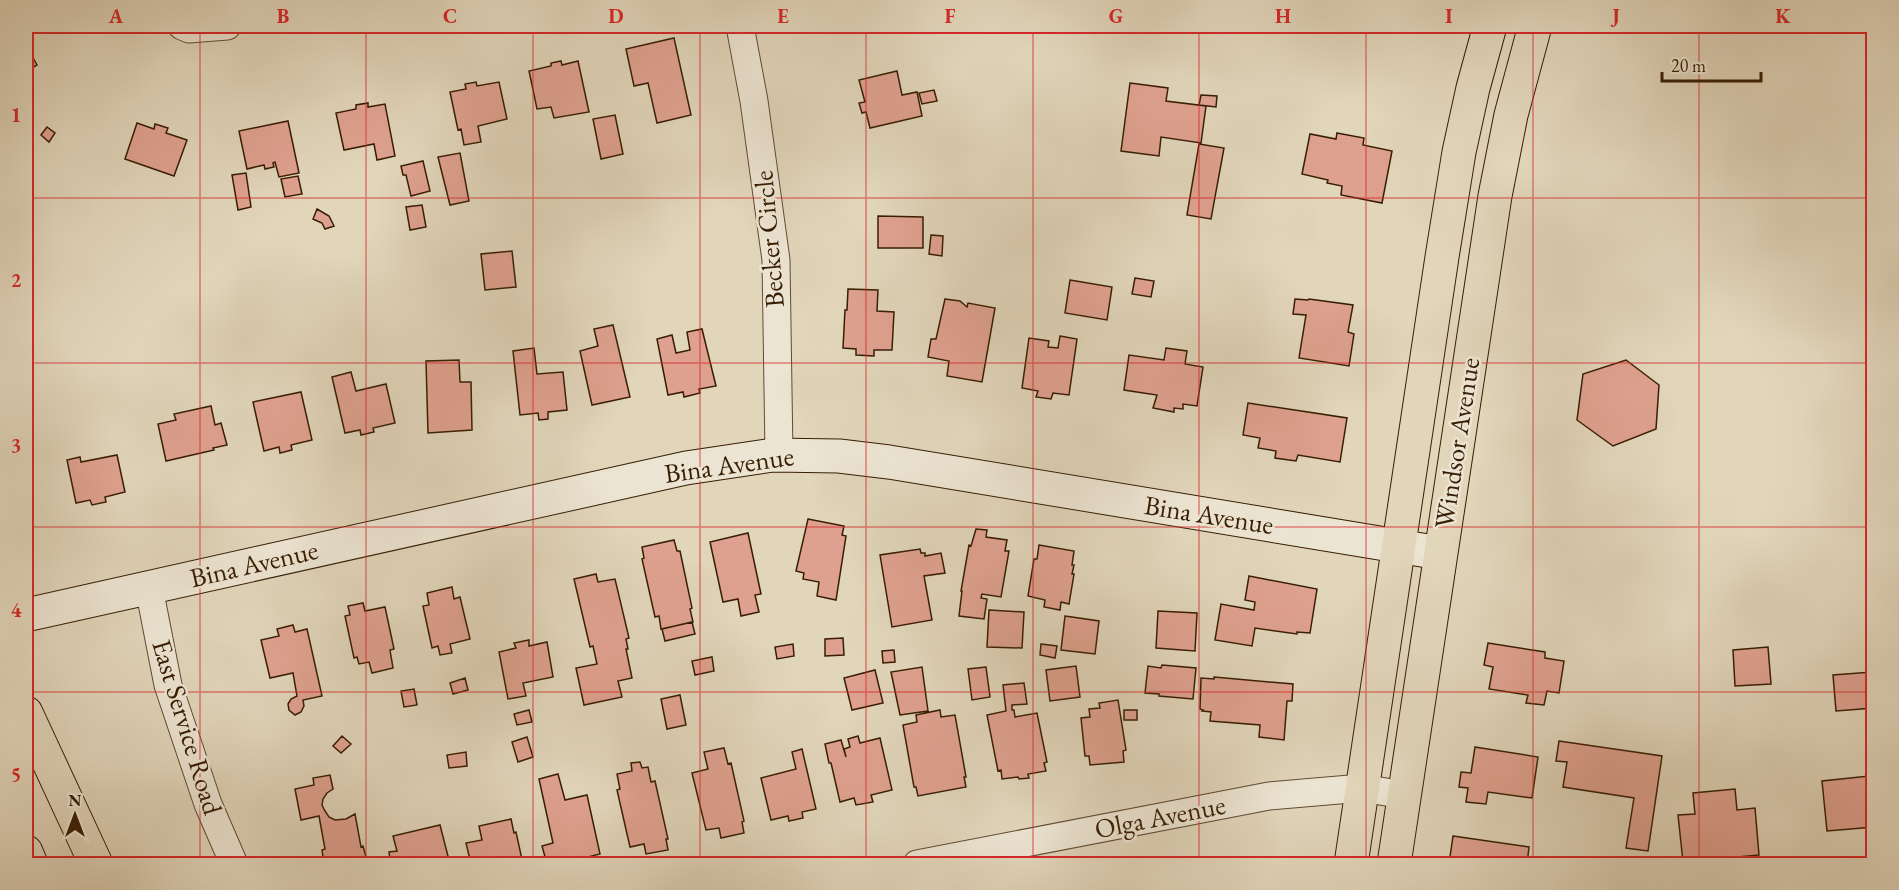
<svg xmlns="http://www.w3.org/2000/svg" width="1899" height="890" viewBox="0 0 1899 890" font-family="'EB Garamond',serif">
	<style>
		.building { fill: #dfa18f; stroke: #371d03; stroke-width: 1.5 }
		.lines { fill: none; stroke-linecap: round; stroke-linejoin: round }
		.street-casing { stroke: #624b31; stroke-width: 29 }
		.secondary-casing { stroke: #371d03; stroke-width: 35 }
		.primary-casing { stroke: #371d03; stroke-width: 35 }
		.highway-casing { stroke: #371d03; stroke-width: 35 }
		.street { stroke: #ece4d2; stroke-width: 27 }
		.secondary { stroke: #ece4d2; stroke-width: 33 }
		.primary { stroke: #e1d5ba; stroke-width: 33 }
		.highway { stroke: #e1d5ba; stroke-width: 33 }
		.grid { fill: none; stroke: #d62828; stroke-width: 1.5; stroke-opacity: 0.55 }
		.labels { text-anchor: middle; stroke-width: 5; stroke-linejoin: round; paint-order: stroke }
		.street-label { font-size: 27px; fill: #371d03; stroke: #ece4d2 }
		.neatline { fill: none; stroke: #d62828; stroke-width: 2 }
		.grid-label { font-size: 20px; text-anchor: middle; font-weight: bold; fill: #d62828 }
	</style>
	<rect width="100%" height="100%" fill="#e1d5ba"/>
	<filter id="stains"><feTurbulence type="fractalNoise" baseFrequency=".00333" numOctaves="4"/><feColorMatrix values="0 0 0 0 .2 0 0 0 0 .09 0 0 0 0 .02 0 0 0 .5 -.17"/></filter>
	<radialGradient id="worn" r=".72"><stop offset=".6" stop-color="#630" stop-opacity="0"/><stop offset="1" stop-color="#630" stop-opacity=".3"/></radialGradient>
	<path class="building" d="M1373,26H1409L1408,30H1405L1404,32Z
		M674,38L691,115L657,123L648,83L634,86L626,49Z
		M26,45L37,65L26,72Z
		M561,61L562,65L578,61L589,112L554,118L551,107L537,109L529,71L551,66V63Z
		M897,71L902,95L917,92L922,116L870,128L866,112L862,113L859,103L865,102L859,80Z
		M476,82L477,86L499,82L507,119L478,126L481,142L464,145L461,129L458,130L450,92L466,89L465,84Z
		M1130,83L1168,88L1166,101L1206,106L1201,143L1161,137L1159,156L1121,151Z
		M934,90L937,101L922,104L919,93Z
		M1201,95L1217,96L1216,107L1199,105Z
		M368,103V107L385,104L395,156L377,160L374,144L344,150L336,113L356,109V105Z
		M615,115L623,154L601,159L593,119Z
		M288,121L299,173L279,177L275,162L273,163L274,167L265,169L264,165L247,169L239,131Z
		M137,123L154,129L155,124L168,128L166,133L187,140L174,176L125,159Z
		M47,127L55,133L49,142L41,135Z
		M1337,133L1364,138L1363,145L1392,151L1382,203L1341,195L1342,186L1327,183L1328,180L1302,174L1310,134L1336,139Z
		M1199,144L1224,148L1211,219L1187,215Z
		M460,153L469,201L450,205L438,157Z
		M423,161L430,191L411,196L406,175H403L401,166Z
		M246,173L251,207L238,210L232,175Z
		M298,176L302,194L285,197L281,179Z
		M422,205L426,227L410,230L406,207Z
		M317,209L329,216L334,226L325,229L322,223L313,219Z
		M878,216L923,217V248H878Z
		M931,235L943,236L942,256L929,254Z
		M512,251L516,287L485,290L481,254Z
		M1135,278L1154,281L1151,297L1132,294Z
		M1070,280L1112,287L1107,320L1065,313Z
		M848,289L878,290L877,311L894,312L892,350H874V356L856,355V349L843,348L845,310H847Z
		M945,299L960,301L967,307L968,303L995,308L982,382L947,376L949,361L928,357L931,339H936Z
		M1295,299L1308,300L1309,299L1353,305L1348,332L1354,334L1349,366L1299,358L1306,315L1293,314Z
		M613,325L630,397L592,405L580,351L598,346L594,329Z
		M702,329L716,386L699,389L700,393L684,397L683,392L668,395L657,339L672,335L676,353L690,350L687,332Z
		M1060,336L1077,339L1069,395L1053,393L1051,399L1036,397L1038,391L1022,388L1029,338L1049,341L1048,347L1058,348Z
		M534,348L537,374L563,372L567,410L548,412V419L539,420L538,413L520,415L513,351Z
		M1166,348L1187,351L1185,364L1203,367L1197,406L1183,404V409L1174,408V412L1153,408L1157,395L1124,390L1129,355L1164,360Z
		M459,360L460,382H471L472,430L428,433L426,361Z
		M1626,360L1659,385L1656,429L1613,446L1577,420L1583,374Z
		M351,372L356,391L386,384L395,423L373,428L374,432L361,435L360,430L345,433L332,377Z
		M301,392L312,440L291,445L292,450L280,453L279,447L264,451L253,402Z
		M1248,403L1347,418L1340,462L1298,455L1296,461L1275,458L1276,451L1258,448L1260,438L1243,435Z
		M211,406L215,425L221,423L227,445L213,448L214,450L166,461L158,424L176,420L174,414Z
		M117,455L125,492L105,497L106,502L92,505L90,500L76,503L67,460L80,457L81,462Z
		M808,519L844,526L842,535L846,536L836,600L817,596L819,582L803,579L804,573L796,571Z
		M976,529L987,530L986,537L1007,540L1005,551H1009L1001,597L982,594L981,598L987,599L984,619L959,616L962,591H961L969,545L971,546Z
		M748,533L761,594L755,595L759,612L741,616L738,599L723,602L710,542Z
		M674,540L677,551H680L692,608L690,609L693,622L661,629L659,616L655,617L642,559L644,558L642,547Z
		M1039,545L1074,551L1072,565H1074L1072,574H1074L1069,604L1061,602L1060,610L1044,607L1045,600L1028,596L1034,559H1037Z
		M920,549L921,553H925V556L941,553L945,573L924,576L932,620L892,627L880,555Z
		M596,574L598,582L615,579L629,638L626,639L628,649H626L632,678L618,681L622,697L584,705L576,668L597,664L593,646L590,647L574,579Z
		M1249,576L1317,589L1310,633L1297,632V634L1255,628L1252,646L1215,640L1221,604L1254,610L1255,602L1245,600Z
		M452,587L454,599L460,597L470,639L450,644L452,653L440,655L438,646L432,648L423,606L429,605L427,593Z
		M363,603L365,611L385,607L394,649L390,650L393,668L372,673L369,662L359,664L357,657L354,658L345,616L350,615L348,606Z
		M989,610L1024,612L1022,648L987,647Z
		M1158,611L1197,613L1195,651L1156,648Z
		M1065,616L1099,621L1095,654L1061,650Z
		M692,622L695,634L665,641L662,629Z
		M293,625L295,632L307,629L322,696L303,700L304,706L301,712L295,715L289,710L288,704L291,699L297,696L293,673L270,678L261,640L279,636L277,629Z
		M843,638L844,655L825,656V639Z
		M529,640V646L547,642L553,677L523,683L526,696L508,699L499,652L516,648L514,643Z
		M1488,643L1545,652V658L1564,661L1559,693L1547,691L1544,705L1526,703L1528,695L1489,689L1493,667L1484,665Z
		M793,644L794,656L777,659L775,647Z
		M1041,644L1057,646L1055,658L1040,655Z
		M1768,647L1771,684L1735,686L1733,650Z
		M894,650L895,662L883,663L882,651Z
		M712,657L714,671L695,675L692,661Z
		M1162,665L1196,668L1193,699L1159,696V694L1145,693L1148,666L1161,668Z
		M1076,666L1080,697L1050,701L1046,670Z
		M922,667L928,711L900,715L891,672Z
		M986,667L990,697L972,700L968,669Z
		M875,670L883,703L852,710L844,678Z
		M1872,672L1874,708L1836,711L1833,675Z
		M1214,677L1293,684L1292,701H1287L1284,740L1259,737L1260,725L1210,721L1211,712L1202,711L1203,710L1200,709L1201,678L1214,679Z
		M465,678L468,690L453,694L450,683Z
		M1024,683L1027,704L1012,705V710H1014L1015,717L1037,713L1047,762L1044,763L1046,771L1028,774L1029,778L1019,779L1018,777L1002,779L1001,770L998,771L987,715L1006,711L1003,685Z
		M414,689L417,705L404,707L401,691Z
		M680,695L686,725L667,729L661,699Z
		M1118,700L1126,750L1123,751L1124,762L1090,765L1089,756H1085L1081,718L1090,717L1089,709L1100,708L1099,703Z
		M529,710L532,722L517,725L514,714Z
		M940,710L941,717L955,715L966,777H964L966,787L918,796L916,787H914L903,725L917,722L916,715Z
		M1124,710H1137V720H1124Z
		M342,736L351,744L341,753L333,746Z
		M858,736L860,743L880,738L892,790L871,795L873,802L856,805L854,798L840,802L831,763H829L825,744L841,740L846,757L844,749L850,747L848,739Z
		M527,737L533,757L518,762L512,742Z
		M1559,741L1662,756L1648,851L1626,848L1634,798L1563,787L1567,762L1556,761Z
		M1475,747L1538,757L1532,798L1488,792L1486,804L1466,802L1468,788L1459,787L1461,772L1471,773Z
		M724,748L728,764L731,763L744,821L742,822L744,833L721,838L719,828L706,830L692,773L708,769L704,752Z
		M802,749L816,809L802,812L803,818L789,821L788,816L771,820L761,778L796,769L792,752Z
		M466,752L467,766L449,768L447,755Z
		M640,762L642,768L648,767L651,782L655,781L668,839H666L668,850L646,854L644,844L630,847L617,790L620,789L617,774L632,771L631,763Z
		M558,774L565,800L587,795L600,854L572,861L573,864H547L542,846L553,843L539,779Z
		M330,775L333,789L327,793L323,799L322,805L325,811L329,817L335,820L346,819L355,814L361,847L363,846L368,864H324L322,850L325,849L319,816L301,820L295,789L314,785L313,778Z
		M1869,776L1874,827L1827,831L1822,781Z
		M1735,789L1737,810L1755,808L1759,855L1683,862L1678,815L1695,814L1693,793Z
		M511,819L514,833L516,832L523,864H471L466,843L482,840L479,826Z
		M440,825L450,864H388L387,861L390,860L389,852L397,851L393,836Z
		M1453,836L1529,847L1527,864H1449Z"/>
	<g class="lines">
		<defs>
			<path id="street" d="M182,26L189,29L227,26
				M740,26L754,101L776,260L779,455
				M149,588L168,685L208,804L234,864
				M917,864L1269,796L1362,788L1404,795"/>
			<path id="secondary" d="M26,615L686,468L773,455L839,456L889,462L1440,553"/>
			<path id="primary" d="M1351,864L1442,257L1459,152L1473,88L1490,26
				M1394,864L1495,196L1511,115L1535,26"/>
			<path id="highway" d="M26,713L96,864
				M26,852L31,864"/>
		</defs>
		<use href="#street" class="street-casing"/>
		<use href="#secondary" class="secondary-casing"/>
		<use href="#primary" class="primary-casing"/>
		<use href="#highway" class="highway-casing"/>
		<use href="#street" class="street"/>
		<use href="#secondary" class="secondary"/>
		<use href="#primary" class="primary"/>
		<use href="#highway" class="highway"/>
	</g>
	<path class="grid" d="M200,26V864M366,26V864M533,26V864M700,26V864M866,26V864M1033,26V864M1199,26V864M1366,26V864M1533,26V864M1699,26V864M26,198H1874M26,363H1874M26,527H1874M26,692H1874"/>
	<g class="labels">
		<g class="street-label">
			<text transform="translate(769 239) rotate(-95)" y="9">Becker Circle</text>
			<text transform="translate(1457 443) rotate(-81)" y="9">Windsor Avenue</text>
			<text transform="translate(729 465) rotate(-8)" y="9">Bina Avenue</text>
			<text transform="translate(1209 515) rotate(9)" y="9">Bina Avenue</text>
			<text transform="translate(254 564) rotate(-13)" y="9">Bina Avenue</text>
			<text transform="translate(187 727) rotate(73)" y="9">East Service Road</text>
			<text transform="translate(1160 817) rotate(-11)" y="9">Olga Avenue</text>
		</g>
	</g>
	<rect width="1899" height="890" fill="none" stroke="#e1d5ba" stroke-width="66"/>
	<g transform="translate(75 815)" stroke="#ece4d2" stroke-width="4.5" paint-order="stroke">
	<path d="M0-4.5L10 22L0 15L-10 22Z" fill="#371d03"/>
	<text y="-9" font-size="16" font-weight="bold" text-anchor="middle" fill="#371d03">N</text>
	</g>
	<path d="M1662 72v9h99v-9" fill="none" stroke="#371d03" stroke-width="3"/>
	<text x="1671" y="72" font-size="18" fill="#371d03" stroke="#ece4d2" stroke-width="4.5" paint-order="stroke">20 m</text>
	<rect x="33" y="33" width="1833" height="824" class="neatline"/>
	<g class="grid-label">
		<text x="116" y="23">A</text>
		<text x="283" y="23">B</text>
		<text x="450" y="23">C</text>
		<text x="616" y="23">D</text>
		<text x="783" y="23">E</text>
		<text x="950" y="23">F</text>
		<text x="1116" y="23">G</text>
		<text x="1283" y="23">H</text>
		<text x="1449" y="23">I</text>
		<text x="1616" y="23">J</text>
		<text x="1783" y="23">K</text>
		<text x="16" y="122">1</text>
		<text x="16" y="287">2</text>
		<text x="16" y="452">3</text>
		<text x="16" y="617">4</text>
		<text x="16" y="781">5</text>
	</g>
	<rect width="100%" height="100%" filter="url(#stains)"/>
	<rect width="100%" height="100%" fill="url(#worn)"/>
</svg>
